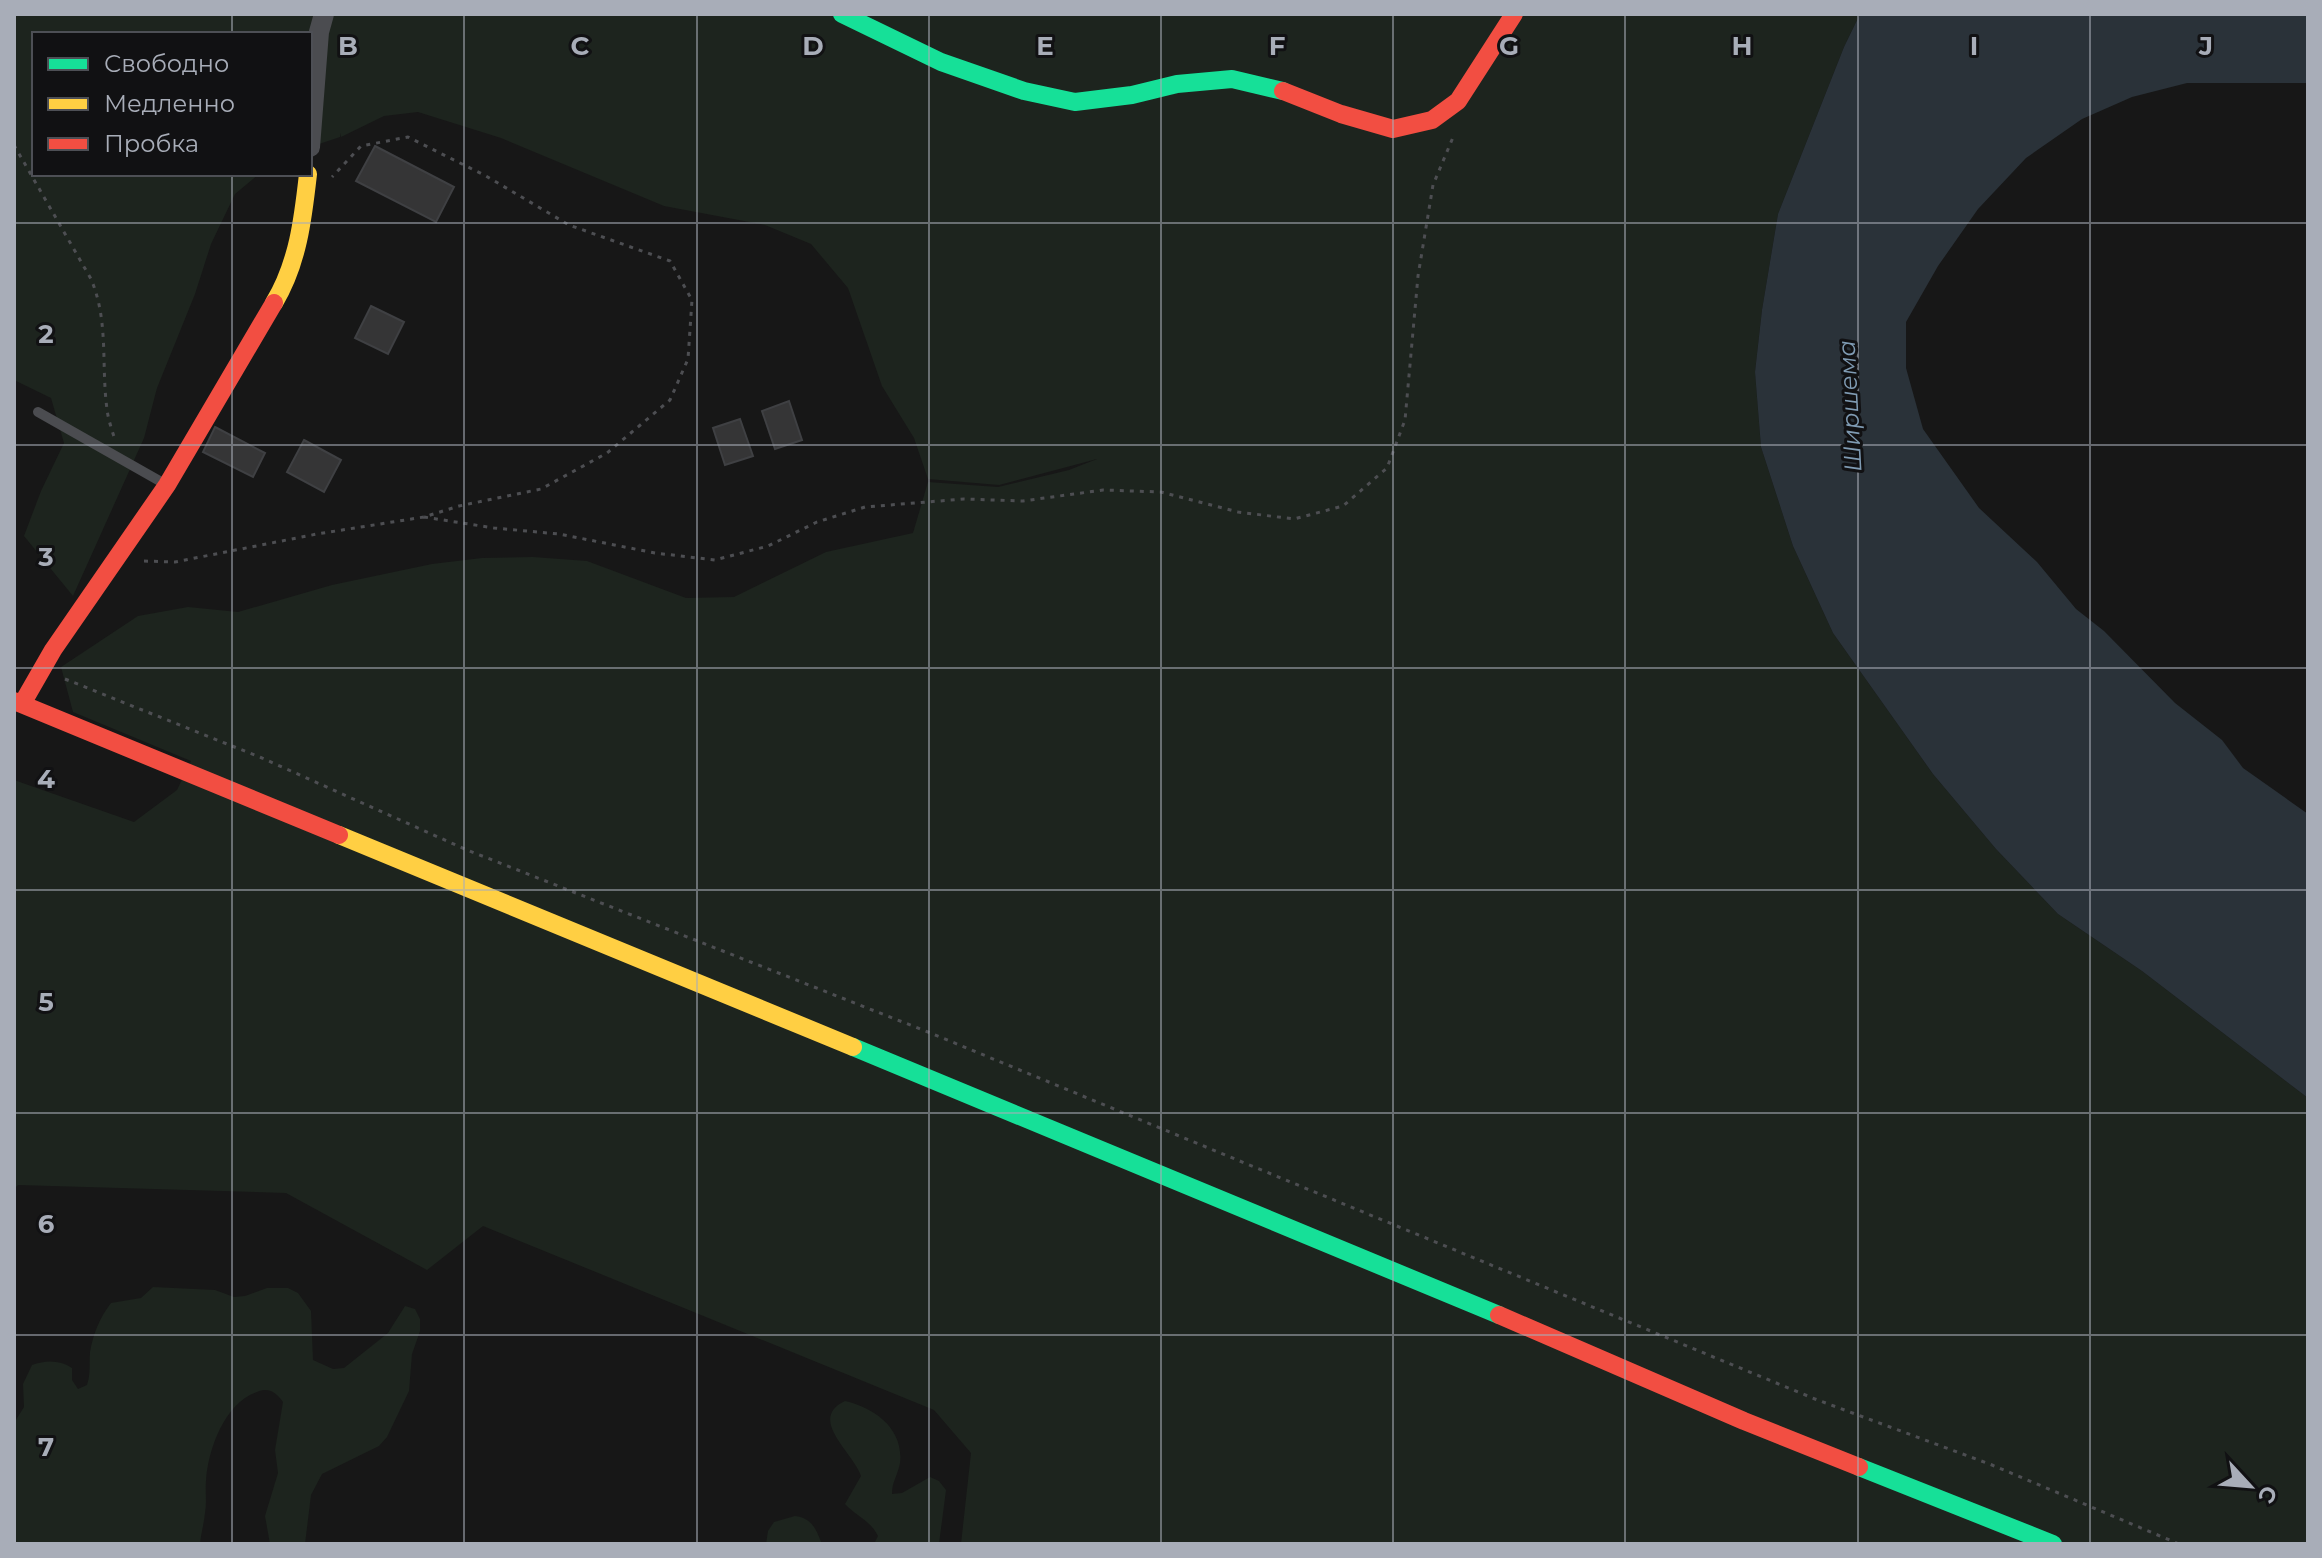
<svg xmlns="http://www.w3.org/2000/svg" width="2322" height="1558" viewBox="0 0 2322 1558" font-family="Montserrat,sans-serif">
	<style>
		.green { fill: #1d241e }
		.water { fill: #2a3239 }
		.building { fill: #353536; stroke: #3f4043; stroke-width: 2 }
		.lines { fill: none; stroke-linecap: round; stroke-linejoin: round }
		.path { stroke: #4d4e52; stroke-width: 3; stroke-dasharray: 4 6; stroke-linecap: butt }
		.lane { stroke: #4b4c50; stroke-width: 10 }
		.street { stroke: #4b4c50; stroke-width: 20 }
		.fast { stroke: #16e098; stroke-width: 18 }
		.slow { stroke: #ffcf43; stroke-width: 18 }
		.jam { stroke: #f24e42; stroke-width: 18 }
		.grid { fill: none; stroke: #a8adb8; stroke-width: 2; stroke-opacity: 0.55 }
		.labels { text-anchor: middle; stroke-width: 6; stroke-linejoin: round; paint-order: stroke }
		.water-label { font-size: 24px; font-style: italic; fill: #7f9bb3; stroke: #111113 }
		.grid-label { font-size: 26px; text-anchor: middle; font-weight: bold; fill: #a8adb8; stroke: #111113; stroke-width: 6; stroke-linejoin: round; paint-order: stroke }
	</style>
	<rect width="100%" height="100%" fill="#171717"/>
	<path class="green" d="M14,14H1860L1844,47L1778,214L1762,310L1755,372L1761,447L1793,546L1833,633L1933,774L1996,849L2058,914L2142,971L2308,1098V1544H961L971,1453L934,1410L483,1226L427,1270L286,1193L18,1185L14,1189V780L134,822L177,790L191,761L73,712L61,667L138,616L188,607L238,612L332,585L432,564L482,558L533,557L587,561L686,598L734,597L826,552L913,533L928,482L998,487L1069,470L1097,459L999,485L928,479L914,438L882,386L848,288L811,244L765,225L664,206L501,138L418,112L384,116L341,137V133L340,137L310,147V34H34V174H259L235,194L211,244L195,294L157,388L144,438L73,596L24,536L41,491L64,443L51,398L14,380Z
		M153,1287L215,1290L234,1297L245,1296L267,1288H288L298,1293L311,1311L313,1360L333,1369L344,1368L388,1333L405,1306L415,1309L420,1319V1331L412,1354L409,1391L387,1437L379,1446L322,1474L311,1495L305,1544H270L265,1516L278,1473L275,1450L283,1402C276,1392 268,1387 257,1392C225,1403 208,1449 206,1481C205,1491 207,1502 205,1513C204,1523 201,1534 200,1544H14V1423L24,1407L23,1384L32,1365C46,1360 60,1360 72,1368V1380L78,1389L87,1385C91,1373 89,1363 90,1352C93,1334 100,1317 111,1303L141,1298Z
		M845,1401C875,1408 904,1429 900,1463C898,1475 892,1481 892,1494L902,1493L930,1477L939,1481L946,1490L939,1544H874L878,1536C870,1520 856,1516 845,1504L861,1476C853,1452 807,1419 845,1401Z
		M795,1516C812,1518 816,1529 822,1544H766L768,1531L774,1522Z"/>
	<path class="water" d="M1860,14H2308V83H2187L2132,97L2082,119L2026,158L1978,209L1938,266L1906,322V368L1923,429L1979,508L2037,562L2076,609L2104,631L2175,703L2222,740L2243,768L2308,814V1098L2142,971L2058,914L1996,849L1933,774L1833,633L1793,546L1761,447L1755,372L1762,310L1778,214L1844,47Z"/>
	<path class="building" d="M375,146L454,187L436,222L356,181Z
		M371,306L404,322L388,354L355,338Z
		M789,401L802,440L775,449L762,411Z
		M740,419L753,456L725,465L713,428Z
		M215,427L265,453L253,477L203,452Z
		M304,440L341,460L324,492L287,472Z"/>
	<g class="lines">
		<path class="path" d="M14,145L91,279C109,321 101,366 107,409C108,419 112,430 115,440
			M424,517L494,528L559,534L655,553L715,560L768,546L817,522L865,507L964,499L1023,501L1103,490L1161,492L1238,512L1294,519L1343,506L1387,468L1405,420L1418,276L1433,185L1454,135
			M144,561L175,562L317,534L424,517L459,506L541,489L607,453L670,400L688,359L692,300L670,261L569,225L486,176L408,137L361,146L332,177
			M65,679L262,758L467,850L928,1032L1815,1399L1992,1465L2179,1544"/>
		<path class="lane" d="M38,412L165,484"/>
		<path class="street" d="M310,147L319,32L324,14"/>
		<path class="fast" d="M842,14L941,62L1024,91L1075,102L1132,95L1177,84L1232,79L1283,91
			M853,1047L1499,1315
			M1859,1467L2053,1544"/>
		<path class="slow" d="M274,303C298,263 303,219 308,174
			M339,835L853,1047"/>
		<path class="jam" d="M1283,91L1341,114L1393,129L1432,120L1458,101L1514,14
			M14,701L339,835
			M22,704L53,650L167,485L274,303
			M1499,1315L1744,1421L1859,1467"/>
	</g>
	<path class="grid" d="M232,14V34M464,14V1544M697,14V1544M929,14V1544M1161,14V1544M1393,14V1544M1625,14V1544M1858,14V1544M2090,14V1544M232,174V1544M14,223H2308M14,445H2308M14,668H2308M14,890H2308M14,1113H2308M14,1335H2308"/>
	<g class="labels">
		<g class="water-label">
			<text transform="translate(1850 406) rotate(-93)" y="8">Ширшема</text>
		</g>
	</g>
	<g class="grid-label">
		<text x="348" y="55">B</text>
		<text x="580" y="55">C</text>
		<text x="813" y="55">D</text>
		<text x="1045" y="55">E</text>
		<text x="1277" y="55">F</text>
		<text x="1509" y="55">G</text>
		<text x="1742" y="55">H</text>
		<text x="1974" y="55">I</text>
		<text x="2206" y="55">J</text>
		<text x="46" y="343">2</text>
		<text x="46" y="566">3</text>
		<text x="46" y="788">4</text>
		<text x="46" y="1011">5</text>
		<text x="46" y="1233">6</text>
		<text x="46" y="1456">7</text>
	</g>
	<rect width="2322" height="1558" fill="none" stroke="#a8adb8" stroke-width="32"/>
	<rect x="32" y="32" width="280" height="144" fill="#111113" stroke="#4d4f55" stroke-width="2"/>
	<rect x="48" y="58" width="40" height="12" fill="#16e098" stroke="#4d4f55" stroke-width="2"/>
	<text x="104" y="72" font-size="24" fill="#a8adb8">Свободно</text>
	<rect x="48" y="98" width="40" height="12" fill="#ffcf43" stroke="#4d4f55" stroke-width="2"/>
	<text x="104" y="112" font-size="24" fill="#a8adb8">Медленно</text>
	<rect x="48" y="138" width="40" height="12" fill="#f24e42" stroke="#4d4f55" stroke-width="2"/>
	<text x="104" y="152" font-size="24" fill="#a8adb8">Пробка</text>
	<g transform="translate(2250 1486) rotate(116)" stroke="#111113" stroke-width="6" paint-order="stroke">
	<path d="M0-6L14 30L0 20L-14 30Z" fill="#a8adb8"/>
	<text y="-12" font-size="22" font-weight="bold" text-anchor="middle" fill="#a8adb8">С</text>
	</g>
</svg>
